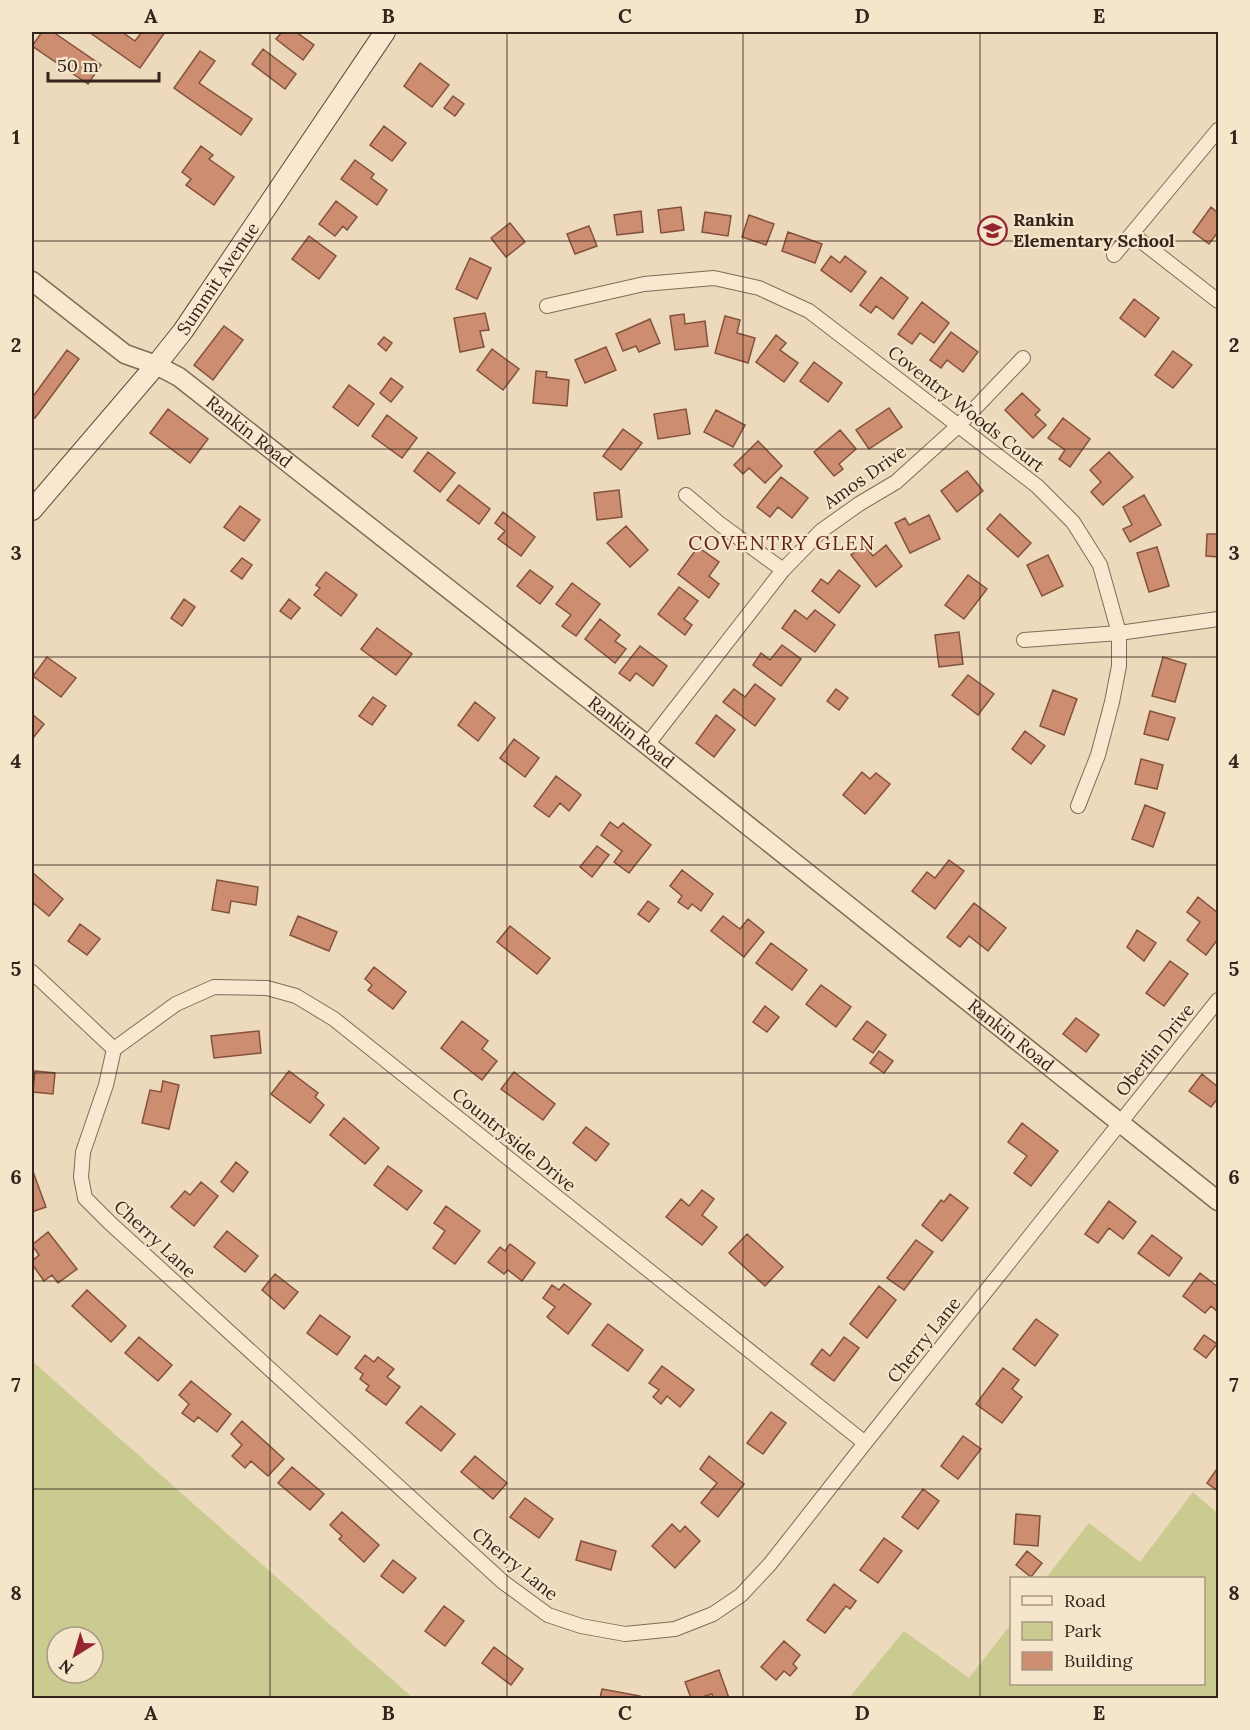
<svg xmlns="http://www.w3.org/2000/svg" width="1250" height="1730" viewBox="0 0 1250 1730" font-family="Lora,serif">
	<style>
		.green { fill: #cacb90; fill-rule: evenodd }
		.building { fill: #cc8d71; stroke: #84513c; stroke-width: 1.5 }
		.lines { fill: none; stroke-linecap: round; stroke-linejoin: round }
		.minor-casing { stroke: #856a56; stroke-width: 16 }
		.tertiary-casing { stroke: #856a56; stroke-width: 21 }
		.secondary-casing { stroke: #664b39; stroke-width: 22 }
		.minor { stroke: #f9e8cf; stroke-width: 14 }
		.tertiary { stroke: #f9e8cf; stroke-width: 18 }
		.secondary { stroke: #f9e8cf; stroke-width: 20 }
		.grid { fill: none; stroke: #34241b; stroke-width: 1.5; stroke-opacity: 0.55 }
		.labels { text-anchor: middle; stroke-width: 4.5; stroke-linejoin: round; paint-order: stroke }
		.poi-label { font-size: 18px; font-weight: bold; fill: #34241b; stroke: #f5e5cb; text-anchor: start }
		.street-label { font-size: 18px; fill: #34241b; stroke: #f5e5cb }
		.neighbourhood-label { font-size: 20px; letter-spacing: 1.5px; fill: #60211a; stroke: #f5e5cb }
		.neatline { fill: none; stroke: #34241b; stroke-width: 2 }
		.grid-label { font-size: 20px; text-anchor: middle; font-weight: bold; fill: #34241b }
	</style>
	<rect width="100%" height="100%" fill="#edd9bc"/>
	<path class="green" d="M32,1361L413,1698H32ZM57,1637H93V1673H57Z
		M1193,1492L1216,1512L1218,1511V1698H849L904,1631L969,1678L1011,1624L1012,1684H1204V1578H1046L1089,1523L1140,1562Z"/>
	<path class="building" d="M42,32H53L101,65L88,84L32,46Z
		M89,32H122L135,41L142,32H165L140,68Z
		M282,32H296L314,45L303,60L276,39Z
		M263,49L296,74L285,89L252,64Z
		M200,51L215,61L199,83L252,119L241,135L174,88Z
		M420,63L449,85L432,107L404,86Z
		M453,96L464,104L455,116L444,108Z
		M384,126L406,143L392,161L370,145Z
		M201,146L213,155L209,159L234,177L214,205L186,185L191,179L182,172Z
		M355,160L374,174L371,178L387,190L377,205L341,179Z
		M336,201L357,217L347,230L343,226L335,236L319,224Z
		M681,207L684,230L661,233L658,210Z
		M1211,207L1218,213V232L1209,244L1193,232Z
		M641,211L643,232L617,235L614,215Z
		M705,212L731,216L728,236L702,232Z
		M749,215L774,224L766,245L742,237Z
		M510,223L525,242L506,257L491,238Z
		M589,226L597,246L575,254L567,234Z
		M788,232L822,244L815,263L782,251Z
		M309,236L336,256L319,279L292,259Z
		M831,256L840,263L845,256L866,272L851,292L821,270Z
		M470,258L491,268L477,299L456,289Z
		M881,277L908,298L893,319L876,306L871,313L860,305Z
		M1134,299L1159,318L1145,337L1120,318Z
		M922,302L949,323L934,343L920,333L912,344L898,334Z
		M485,313L489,330L480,331L484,347L460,352L454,318Z
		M684,314L685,324L705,321L708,346L675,350L670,316Z
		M725,316L740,320L737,333L755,338L748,363L715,353Z
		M650,319L660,343L639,352L636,346L623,351L616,334Z
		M224,326L243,340L213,380L194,365Z
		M951,332L978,352L963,372L947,360L941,368L930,360Z
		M776,335L786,343L780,350L798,363L784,382L756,362Z
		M384,337L392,343L386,351L378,344Z
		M606,347L616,370L585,383L575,360Z
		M492,349L519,369L503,390L477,370Z
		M67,350L79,359L35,418L32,415V398Z
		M1173,351L1192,365L1173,388L1155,375Z
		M814,362L842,383L828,402L800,381Z
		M536,371L547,372L546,377L569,380L567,406L533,403Z
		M391,378L403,387L391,402L380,393Z
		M349,385L374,404L358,426L333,407Z
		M1022,393L1040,410L1035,415L1046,425L1033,438L1005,410Z
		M889,408L902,427L869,449L856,430Z
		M168,409L208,439L190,463L150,433Z
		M686,409L690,434L658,439L654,414Z
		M716,410L745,425L733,447L704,432Z
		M387,415L417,438L402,458L372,436Z
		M1063,418L1090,439L1070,467L1059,459L1065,450L1048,438Z
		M623,429L642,443L621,470L603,456Z
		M840,430L856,449L839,464L843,469L834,476L814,452Z
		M758,441L782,466L765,483L749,468L743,474L734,465Z
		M428,452L455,473L440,492L414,471Z
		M1109,452L1133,477L1103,505L1091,492L1101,482L1090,470Z
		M967,471L983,491L957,512L941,491Z
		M781,477L808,498L792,518L778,507L770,517L757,507Z
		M459,485L490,509L479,524L447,500Z
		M619,490L622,517L597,520L594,493Z
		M1144,495L1161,525L1130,542L1123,529L1132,525L1123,507Z
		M240,506L260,520L244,541L224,527Z
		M503,512L535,537L521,556L498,539L505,531L495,523Z
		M1000,514L1031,543L1018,557L987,529Z
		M929,515L940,539L910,553L895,523L905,518L909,525Z
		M626,526L648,550L630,567L607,543Z
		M1207,534H1218V557L1206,556Z
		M864,545L873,556L886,545L902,566L876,587L851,555Z
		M698,547L719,562L709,576L719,584L709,598L678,574Z
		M1157,547L1169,586L1149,592L1137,553Z
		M1048,555L1063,586L1042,596L1027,565Z
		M242,558L252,565L242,579L231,571Z
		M530,570L553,587L540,604L517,586Z
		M839,570L860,586L839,613L812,591L821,579L828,584Z
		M326,572L357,595L341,616L314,595L320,588L316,585Z
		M968,575L987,589L964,619L945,605Z
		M572,583L600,604L576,636L562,626L571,615L556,604Z
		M679,587L698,601L684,619L692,625L685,635L658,614Z
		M184,599L195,607L182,626L171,618Z
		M289,599L300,608L291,619L280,611Z
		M795,610L807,619L815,610L835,625L815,652L782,628Z
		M600,619L620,635L615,641L626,649L615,663L585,639Z
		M377,628L412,654L396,675L361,649Z
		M959,632L963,664L939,667L935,635Z
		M782,645L801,659L781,686L753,665L761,653L770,660Z
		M640,646L667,666L653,686L636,673L630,681L619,673Z
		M47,657L76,678L61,697L33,676Z
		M1163,657L1186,664L1175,702L1152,696Z
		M968,675L994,694L978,715L952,695Z
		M755,684L775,699L755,726L723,702L734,689L745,697Z
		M836,689L848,698L839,710L827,701Z
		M1053,690L1077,699L1064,735L1040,726Z
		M373,697L386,706L372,725L359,716Z
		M475,702L495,718L478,741L458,725Z
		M1150,711L1175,718L1168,740L1144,734Z
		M32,714L44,724L33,738L32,737Z
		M716,715L735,730L714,757L696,743Z
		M1025,731L1045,746L1031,764L1012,749Z
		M514,739L539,758L525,777L500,758Z
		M1141,759L1163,765L1157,789L1135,784Z
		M862,772L870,779L876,773L890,784L865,814L843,795Z
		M556,776L581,795L569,811L560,803L549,817L534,806Z
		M1145,805L1165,813L1153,847L1132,839Z
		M610,822L618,828L623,823L651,845L629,873L614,862L622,851L601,835Z
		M597,846L609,855L592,877L580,867Z
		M949,860L964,871L935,909L912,891L927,872L935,878Z
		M682,870L713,894L701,911L692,904L688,909L678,902L682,896L670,886Z
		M32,872L63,899L49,916L32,902Z
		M217,880L258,887L256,905L231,901L229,913L212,910Z
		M1198,897L1218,913V939L1206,955L1187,940L1200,922L1187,912Z
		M648,901L659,909L649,922L638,914Z
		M974,903L1006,928L988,951L969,936L960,947L947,937Z
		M298,916L337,932L329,951L290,935Z
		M723,916L740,929L748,919L764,932L744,957L711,931Z
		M80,924L100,939L87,955L68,941Z
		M510,926L550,958L537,974L497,942Z
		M1137,930L1156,943L1144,961L1127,947Z
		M771,943L807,970L792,990L756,963Z
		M1170,961L1188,974L1164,1006L1146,993Z
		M374,967L406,992L393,1009L368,990L372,985L365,979Z
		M821,985L851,1007L836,1027L806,1004Z
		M765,1006L779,1017L767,1032L753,1022Z
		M1076,1018L1099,1035L1086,1052L1063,1034Z
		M462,1021L488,1041L482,1049L497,1061L482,1080L441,1048Z
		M867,1021L886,1035L873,1053L853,1039Z
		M259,1031L261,1053L214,1058L211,1036Z
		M879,1051L893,1061L884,1073L870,1063Z
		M35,1071L55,1073L53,1094L33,1092Z
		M289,1071L318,1093L315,1097L324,1105L310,1123L271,1094Z
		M514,1072L555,1104L543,1120L501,1089Z
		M1202,1074L1218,1087V1098L1211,1107L1189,1091Z
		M163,1081L179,1085L169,1129L142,1123L150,1090L161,1092Z
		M344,1118L379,1148L365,1164L330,1135Z
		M1022,1123L1058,1151L1031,1186L1014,1173L1027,1156L1008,1142Z
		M586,1127L609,1144L596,1161L573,1143Z
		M236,1162L248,1172L233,1192L221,1182Z
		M388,1166L422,1191L407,1210L374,1185Z
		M32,1169L46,1207L32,1212Z
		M201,1182L218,1196L194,1226L171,1207L185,1191L190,1195Z
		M702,1190L714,1199L702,1215L717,1227L702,1245L666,1217L681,1199L689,1206Z
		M950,1194L968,1208L942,1241L922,1225L941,1200L944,1202Z
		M1109,1201L1136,1222L1123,1239L1109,1228L1098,1243L1085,1234Z
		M446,1206L480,1231L455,1264L433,1248L445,1231L434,1223Z
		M227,1231L258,1256L245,1272L214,1247Z
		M48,1232L77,1269L58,1283L52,1275L44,1281L32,1264V1261L39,1255L32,1245Z
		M747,1234L783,1267L765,1286L729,1253Z
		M1152,1235L1182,1258L1169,1276L1138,1253Z
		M916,1240L933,1252L904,1290L887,1278Z
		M510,1244L535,1263L522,1281L508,1270L504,1274L488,1262L500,1247L505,1251Z
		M1200,1273L1218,1287V1312L1211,1306L1205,1313L1183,1296Z
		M275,1274L298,1292L284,1309L262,1290Z
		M564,1284L591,1304L568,1334L547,1317L555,1307L543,1298L552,1285L559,1290Z
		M879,1286L896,1300L867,1338L850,1324Z
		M87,1290L126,1326L111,1342L72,1306Z
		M320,1315L350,1337L337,1355L307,1333Z
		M1036,1319L1058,1335L1035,1366L1013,1349Z
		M608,1324L643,1350L628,1371L592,1345Z
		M1204,1335L1217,1344L1206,1358L1194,1349Z
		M139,1337L172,1365L158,1381L125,1353Z
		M844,1337L859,1348L834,1381L811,1364L822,1349L830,1356Z
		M365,1355L374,1362L378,1357L394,1369L387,1377L400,1387L386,1405L366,1390L369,1386L360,1379L363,1374L355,1368Z
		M662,1366L694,1390L680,1407L667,1396L661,1404L653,1397L659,1390L649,1383Z
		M1003,1368L1019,1380L1012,1389L1022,1397L1002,1423L976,1404Z
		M191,1381L231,1414L217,1432L198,1417L194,1422L182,1413L189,1404L179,1395Z
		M421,1406L455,1434L441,1451L406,1423Z
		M771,1412L786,1423L763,1454L747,1443Z
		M242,1421L284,1459L268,1476L251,1461L245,1468L232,1456L242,1445L231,1434Z
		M963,1436L981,1449L958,1479L941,1466Z
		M475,1456L507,1483L493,1499L461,1472Z
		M709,1456L744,1484L718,1517L701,1503L717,1483L700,1469Z
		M292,1467L324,1494L310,1510L278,1483Z
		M1217,1469L1218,1470V1491L1207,1483Z
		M923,1489L939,1501L918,1529L902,1517Z
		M525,1498L553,1519L539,1538L510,1517Z
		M342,1512L379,1545L364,1562L339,1539L342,1536L330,1525Z
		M1016,1514L1040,1516L1038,1546L1014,1544Z
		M672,1524L680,1532L685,1526L700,1541L675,1568L652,1546Z
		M884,1538L902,1551L878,1583L860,1570Z
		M581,1541L616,1551L611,1570L576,1560Z
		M1027,1551L1042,1563L1031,1577L1016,1565Z
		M393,1560L416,1578L403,1593L381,1576Z
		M834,1584L856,1601L850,1609L846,1606L825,1633L807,1620Z
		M444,1606L464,1621L445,1646L425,1631Z
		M784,1641L800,1655L793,1664L797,1668L790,1676L784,1671L776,1680L761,1667Z
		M494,1647L523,1669L511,1685L482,1663Z
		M719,1670L729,1698H713L712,1694L699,1698H691L685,1682Z
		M602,1689L640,1696L639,1698H600Z"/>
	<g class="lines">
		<defs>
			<path id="minor" d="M1132,234L1218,301
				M1114,255L1218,130
				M547,306L644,284L714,278L759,288L809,311L1037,486L1073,522L1100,565L1119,633V666L1112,702L1098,755L1078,806
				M686,495L720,524L783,570
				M1024,640L1119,633L1218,619
				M647,745L783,570L821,531L859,504L896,482L958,426L1023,358
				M32,972L114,1049L106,1085L83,1152L81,1177L85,1198L110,1223L503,1582L548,1615L581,1626L625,1634L675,1629L713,1614L741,1595L770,1564L865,1443L1218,1000
				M114,1049L176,1004L214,987L267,988L296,996L334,1019L865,1443"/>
			<g id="tertiary">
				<path id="s1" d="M32,281L125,354L156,365L179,377L647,745L1218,1201"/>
			</g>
			<g id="secondary">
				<path id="s2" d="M32,510L156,365L183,331L385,32"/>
			</g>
		</defs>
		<use href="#minor" class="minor-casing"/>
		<use href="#tertiary" class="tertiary-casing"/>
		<use href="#secondary" class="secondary-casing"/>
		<use href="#minor" class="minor"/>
		<use href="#tertiary" class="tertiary"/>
		<use href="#secondary" class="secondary"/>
	</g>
	<path class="grid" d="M270,32V1698M507,32V1698M743,32V1698M980,32V1698M32,241H1218M32,449H1218M32,657H1218M32,865H1218M32,1073H1218M32,1281H1218M32,1489H1218"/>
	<defs>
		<symbol id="school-ring" viewBox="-11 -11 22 22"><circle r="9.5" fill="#f5e5cb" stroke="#932632" stroke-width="1.5"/><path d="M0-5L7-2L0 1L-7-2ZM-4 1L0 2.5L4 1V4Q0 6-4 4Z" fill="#932632"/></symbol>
	</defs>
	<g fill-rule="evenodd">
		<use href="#school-ring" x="976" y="214" width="33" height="33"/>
	</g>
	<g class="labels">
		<g class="poi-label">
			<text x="1013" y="226">Rankin<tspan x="1013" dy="21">Elementary School</tspan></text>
		</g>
		<g class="street-label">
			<text dy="6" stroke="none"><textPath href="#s2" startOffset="297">Summit Avenue</textPath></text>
			<text transform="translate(966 409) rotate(38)" y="6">Coventry Woods Court</text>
			<text dy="6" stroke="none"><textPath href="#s1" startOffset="266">Rankin Road</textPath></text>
			<text transform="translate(865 477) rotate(-35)" y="6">Amos Drive</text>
			<text dy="6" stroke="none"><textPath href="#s1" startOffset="752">Rankin Road</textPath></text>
			<text dy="6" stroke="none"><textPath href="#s1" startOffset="1238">Rankin Road</textPath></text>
			<text transform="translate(1155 1050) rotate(-51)" y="6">Oberlin Drive</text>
			<text transform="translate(514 1140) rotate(39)" y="6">Countryside Drive</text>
			<text transform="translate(155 1239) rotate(43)" y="6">Cherry Lane</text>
			<text transform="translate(924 1340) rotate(-51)" y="6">Cherry Lane</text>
			<text transform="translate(515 1564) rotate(39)" y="6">Cherry Lane</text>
		</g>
		<g class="neighbourhood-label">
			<text x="782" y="550">COVENTRY GLEN</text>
		</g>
	</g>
	<rect width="1250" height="1730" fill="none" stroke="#f5e5cb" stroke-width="66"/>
	<rect x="1010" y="1577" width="195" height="108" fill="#f5e5cb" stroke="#a89885" stroke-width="1.5"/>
	<rect x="1022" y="1596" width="30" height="9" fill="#f9e8cf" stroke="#a89885" stroke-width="1.5"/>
	<text x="1064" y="1607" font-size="18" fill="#34241b">Road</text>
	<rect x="1022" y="1622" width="30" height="18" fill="#cacb90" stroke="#a89885" stroke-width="1.5"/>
	<text x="1064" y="1637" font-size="18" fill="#34241b">Park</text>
	<rect x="1022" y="1652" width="30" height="18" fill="#cc8d71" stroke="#a89885" stroke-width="1.5"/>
	<text x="1064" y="1667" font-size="18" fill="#34241b">Building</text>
	<g transform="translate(75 1655) rotate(217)"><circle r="28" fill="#f5e5cb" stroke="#a89885" stroke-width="1.5"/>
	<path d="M0-4.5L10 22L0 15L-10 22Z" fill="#932632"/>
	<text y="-9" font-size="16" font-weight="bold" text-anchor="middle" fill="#34241b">N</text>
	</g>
	<path d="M48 72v9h111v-9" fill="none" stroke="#34241b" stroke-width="3"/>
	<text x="57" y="72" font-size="18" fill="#34241b" stroke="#f5e5cb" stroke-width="4.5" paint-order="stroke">50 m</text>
	<rect x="33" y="33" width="1184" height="1664" class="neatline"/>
	<g class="grid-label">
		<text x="151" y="23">A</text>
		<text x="388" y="23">B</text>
		<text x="625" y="23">C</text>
		<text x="862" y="23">D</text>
		<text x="1099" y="23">E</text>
		<text x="16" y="144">1</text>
		<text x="1234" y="144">1</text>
		<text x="16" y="352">2</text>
		<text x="1234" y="352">2</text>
		<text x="16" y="560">3</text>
		<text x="1234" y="560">3</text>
		<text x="16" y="768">4</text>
		<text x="1234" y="768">4</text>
		<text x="16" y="976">5</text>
		<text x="1234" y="976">5</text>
		<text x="16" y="1184">6</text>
		<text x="1234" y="1184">6</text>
		<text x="16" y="1392">7</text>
		<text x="1234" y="1392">7</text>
		<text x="16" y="1600">8</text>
		<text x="1234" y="1600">8</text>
		<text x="151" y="1720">A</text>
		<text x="388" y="1720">B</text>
		<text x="625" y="1720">C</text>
		<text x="862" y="1720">D</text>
		<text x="1099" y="1720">E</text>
	</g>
</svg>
